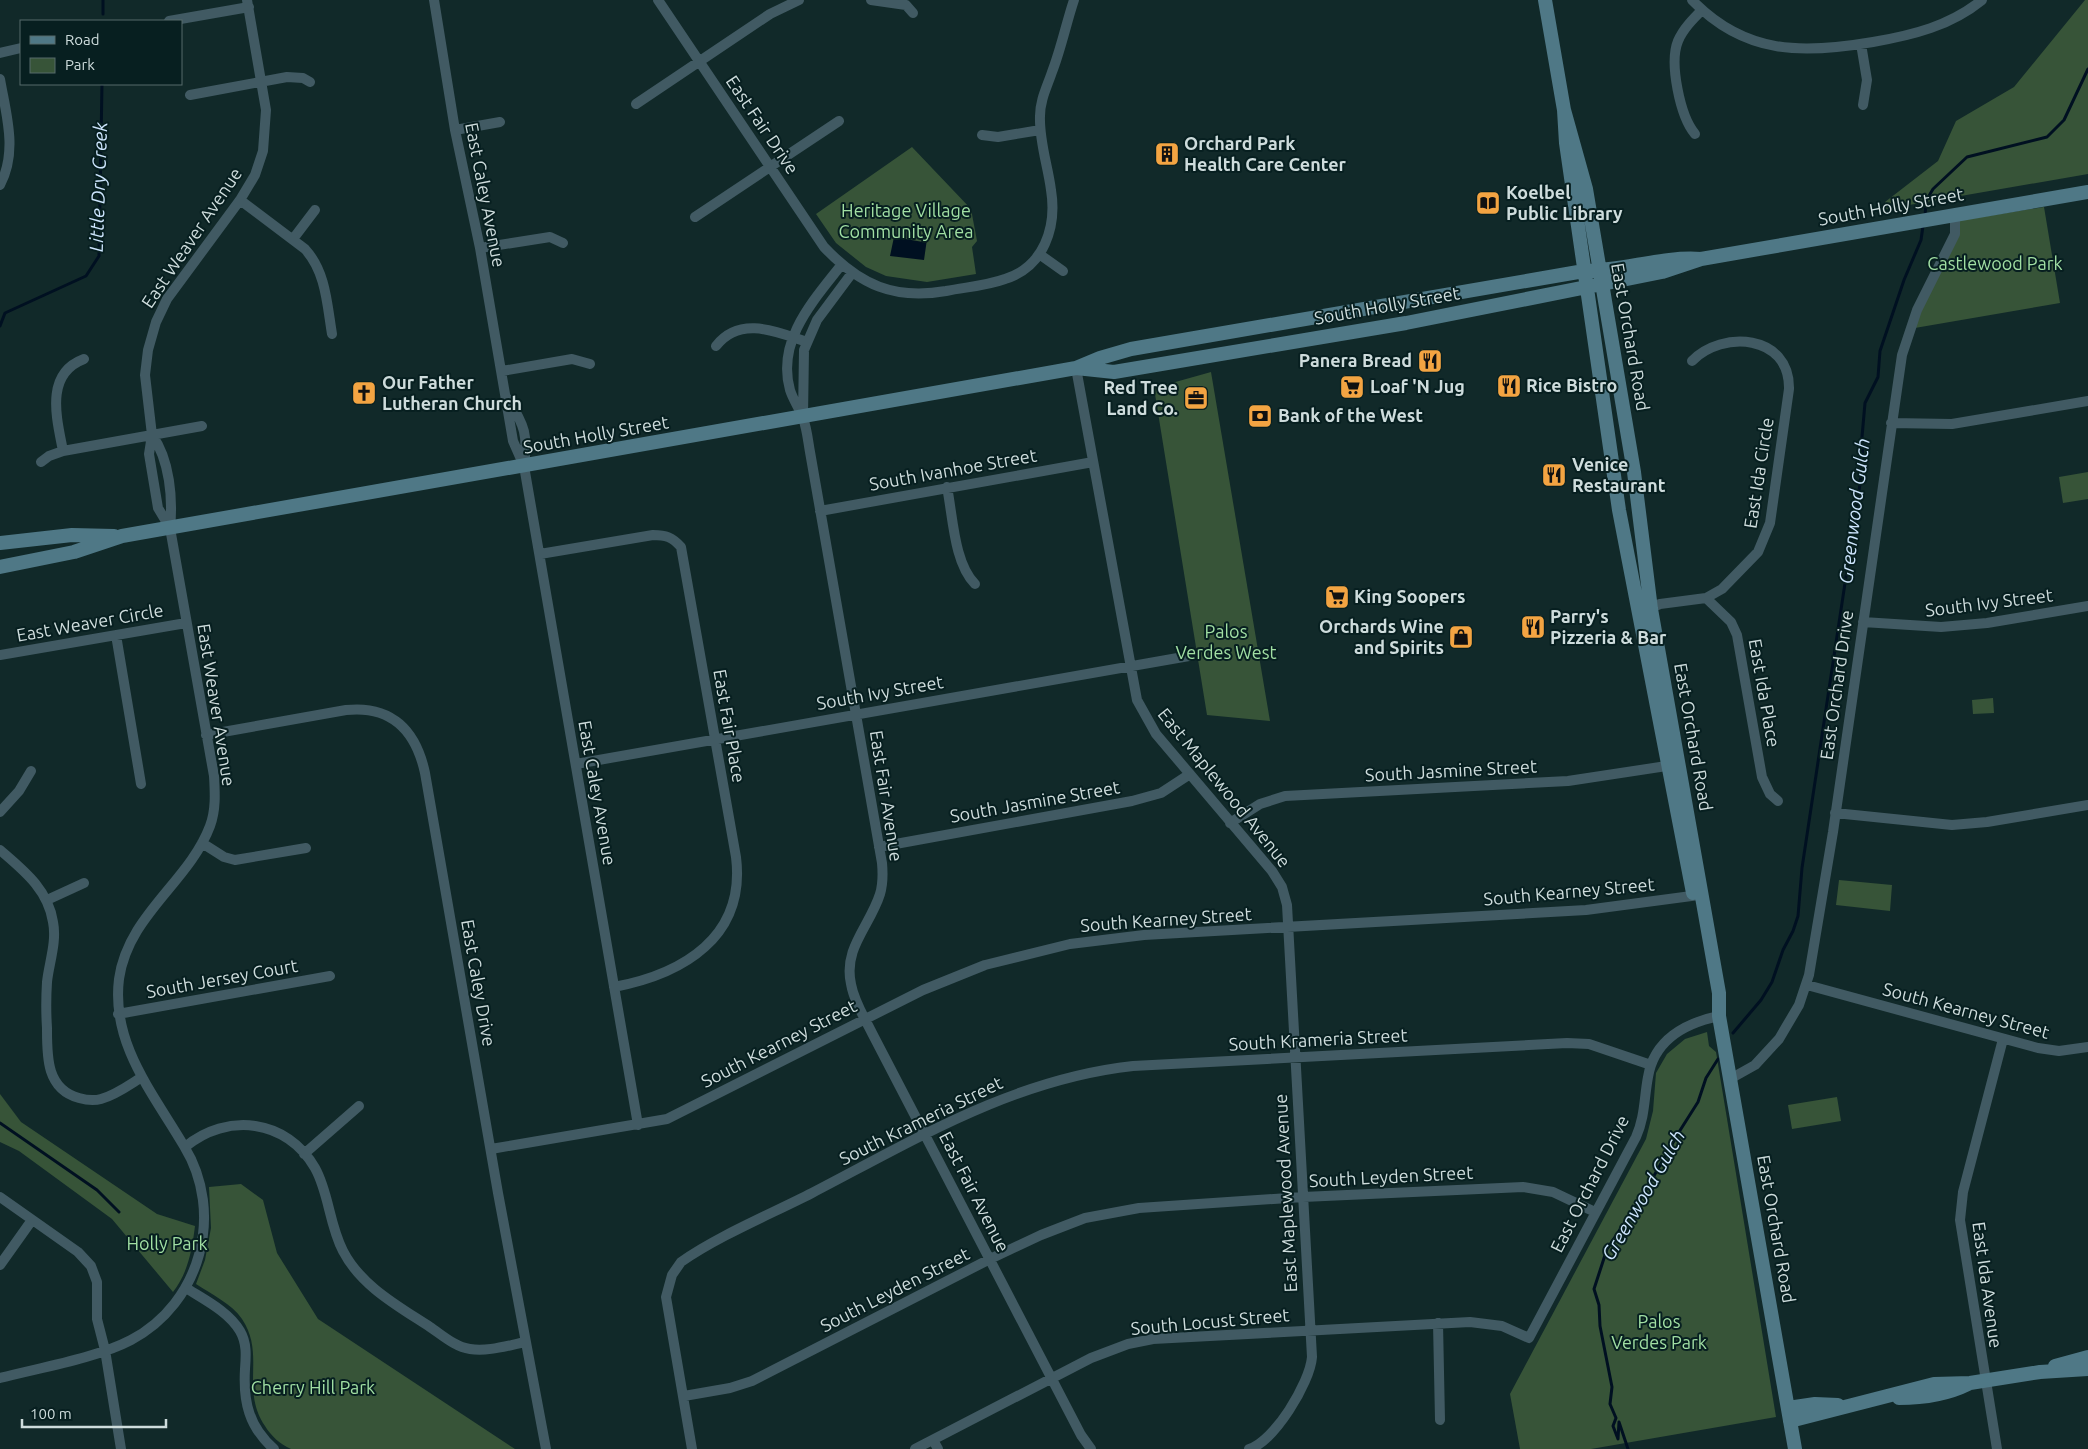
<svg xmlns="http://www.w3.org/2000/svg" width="2088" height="1449" viewBox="0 0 2088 1449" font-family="Ubuntu,sans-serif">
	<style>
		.green { fill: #375438 }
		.water { fill: #001021 }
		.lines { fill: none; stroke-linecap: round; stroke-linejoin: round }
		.stream { stroke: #001021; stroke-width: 3 }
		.street { stroke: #415a63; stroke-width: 10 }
		.secondary { stroke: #4f7886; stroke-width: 14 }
		.labels { text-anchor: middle; stroke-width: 4; stroke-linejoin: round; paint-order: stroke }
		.street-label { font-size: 18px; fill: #cedcdc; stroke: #071f20 }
		.poi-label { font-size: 18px; font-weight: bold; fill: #cedcdc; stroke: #071f20; text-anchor: start }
		.park-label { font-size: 18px; fill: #a1dfa3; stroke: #071f20 }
		.water-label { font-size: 19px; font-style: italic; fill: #cee6fe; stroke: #071f20 }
	</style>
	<rect width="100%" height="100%" fill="#112929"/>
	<path class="green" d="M2085,0H2088V174L1886,209L1885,202L1938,161L1956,121L2014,87Z
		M912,147L971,209L977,241L972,247L976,274L927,282L886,276L866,267L836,243L816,214Z
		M2044,207L2060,303L1909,329L1956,221Z
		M1211,372L1270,721L1207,715L1154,388Z
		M2088,472V499L2063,503L2059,477Z
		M1993,698L1994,713L1973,714L1972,700Z
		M1839,880L1892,885L1890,911L1836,905Z
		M1707,1032L1709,1046L1716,1052L1776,1417L1591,1449H1520L1510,1394L1646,1139L1653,1111L1656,1073L1667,1054L1685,1039Z
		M0,1094L21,1122L157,1214L195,1226C192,1250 188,1273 173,1292L112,1219L19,1151L0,1142Z
		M1837,1097L1841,1121L1792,1129L1788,1105Z
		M241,1184L263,1200L277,1253L318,1319L515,1449H291C280,1444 271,1436 265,1426C240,1389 266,1355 242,1319C232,1304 211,1294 196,1284L205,1260L211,1228L209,1187Z"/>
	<path class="water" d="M894,237L923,242V239H927L924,260L890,256Z"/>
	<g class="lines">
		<path class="stream" d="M103,14V0
			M1925,217L1926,201L1933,189L1967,157L2047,137L2064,120L2088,69
			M0,326L5,313L86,276L99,256L102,84
			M1733,1033L1761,1000L1772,982L1783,950L1793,931L1798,916L1802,868L1863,464L1862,437L1865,403L1878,377L1880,351L1904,280L1921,240L1923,226
			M0,1123L97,1190L119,1212
			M1628,1449L1619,1422L1618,1439L1613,1426L1616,1418L1610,1404L1612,1387L1600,1326L1599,1305L1594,1289L1607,1249L1643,1195L1679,1132L1698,1102L1706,1078L1718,1059"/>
		<path class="street" d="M434,0L455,130L480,248L513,441L524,466L638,1125
			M658,0L824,247C860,285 894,300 946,291C965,287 986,286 1005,279C1044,267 1057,227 1051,190C1048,166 1039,141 1040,116C1040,100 1047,87 1052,72C1061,49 1066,24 1074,0
			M871,0L906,5L913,13
			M1692,0C1745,55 1803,54 1873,42C1913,35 1950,26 1982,0
			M169,21L249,7
			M1861,44L1867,80L1863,105
			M0,53L21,48
			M0,79C6,114 18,151 0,185
			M190,95L287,77L303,78L310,82
			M636,104L770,14L799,0
			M455,130L500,122
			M1695,134C1680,116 1669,63 1678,41C1683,29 1693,19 1702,10
			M982,135L998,137L1040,130
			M240,200L305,249C326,272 327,304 332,334
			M695,217L839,121
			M293,239L315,210
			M480,248L550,237L563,243
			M1039,254L1063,271
			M842,264C814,300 776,340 790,390C793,400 800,409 803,418C807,429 808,441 810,452L882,863C883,874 883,884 880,894C870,926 843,948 851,984C854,1001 864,1017 872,1033L1081,1435L1091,1449
			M716,346C740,315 777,332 807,342
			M1076,368L1137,700L1156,734L1272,871L1282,887L1287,905L1312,1357C1310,1383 1274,1442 1249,1449
			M502,371L572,359L590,364
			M508,399C525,426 528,435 524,466
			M803,417L804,350L817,320L852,273
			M1891,423L1952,424L2088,401
			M63,451C57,419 44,374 84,359
			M41,462L49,456L63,451L202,426
			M947,487C953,517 954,563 975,584
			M820,511L1093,462
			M170,528L158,508L149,454L152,435L145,375L148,350L156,322L167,299L240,200L255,175L263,151L266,110L247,0
			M540,554L653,535C666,535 672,537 681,547L736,857C746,937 683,974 614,987
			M1706,598L1731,622L1737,635L1762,777L1770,794L1778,801
			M1645,610L1660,604L1706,598L1722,589L1758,552L1770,523L1789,389C1790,334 1722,330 1692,361
			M1863,622L1941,627L1987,623L2088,606
			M116,635L141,784
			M0,655L186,623
			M206,735L346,710C392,705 416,731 425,773L498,1193L546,1449
			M576,764L1189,656
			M0,812L19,791L31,771
			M1835,813L1952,825L1987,822L2088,805
			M1230,823L1260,804L1285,796L1568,781L1673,765
			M202,843L224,857L235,860L306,848
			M879,847L1132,801L1161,793L1190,774
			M0,850C23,870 48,889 53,922C57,942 49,963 47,982C46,998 46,1013 47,1028C47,1056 46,1089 79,1098C86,1100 94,1101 101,1099C116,1095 129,1085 142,1077
			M47,900L84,883
			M1807,985L2038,1048L2059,1051L2088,1047
			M118,1014L330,976
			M1730,1079L1755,1065L1779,1039L1799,1005L1809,975L1833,832L1902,355L1917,310L1955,234V215
			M185,1147C227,1112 287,1119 315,1168C329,1193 329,1224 343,1251C361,1286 398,1306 430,1327C442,1335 455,1347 470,1349C488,1352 509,1345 526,1342
			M491,1149L667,1119L923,990L985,965L1070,944L1144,935L1586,910L1699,895
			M304,1154L359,1106
			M0,1197L78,1252L91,1266L97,1282V1319L105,1350L121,1449
			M0,1265L32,1220
			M186,1288C205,1300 229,1312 240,1331C247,1343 246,1356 245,1369C243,1402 249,1427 274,1449
			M1438,1323L1440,1420
			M0,1378C38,1368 97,1358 131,1340C201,1303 225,1213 184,1146C153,1093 111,1044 119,979C128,915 189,882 210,826C216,810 215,793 214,776L170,528C173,499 170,460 152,435
			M684,1396L730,1388L752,1381L990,1259L1041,1235L1085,1218L1139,1208L1303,1197L1523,1187L1553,1192L1595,1212
			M933,1440L938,1449
			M692,1449L666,1297L672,1275L681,1262C718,1236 771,1214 812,1193C916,1139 1014,1079 1133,1066L1567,1043L1589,1044L1651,1065
			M915,1449L1091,1358L1128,1344L1153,1339L1470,1322L1502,1326L1529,1338L1636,1137C1645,1117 1644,1098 1648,1077C1654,1040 1685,1023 1719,1016
			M1997,1449L1960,1220L1963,1192L2003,1039"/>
		<path class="secondary" d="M1545,0L1564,110L1566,143L1619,510L1693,893
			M1564,110L1586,189L1634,472L1651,609L1719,993V1016L1795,1449
			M1076,368L1114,372L1406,323L1662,272L1701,259L2088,192
			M0,543L72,535L114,536
			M0,567L74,552L122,536L1076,368L1100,358L1131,349L1584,271C1624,271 1662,256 1701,259
			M2055,1366L2088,1357
			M1899,1398C1923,1398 1946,1395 1968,1384
			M1788,1408L1815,1404L1838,1405
			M1790,1421L1934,1384L1970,1383L2040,1372L2088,1369"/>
	</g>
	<defs>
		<symbol id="building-square" viewBox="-11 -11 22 22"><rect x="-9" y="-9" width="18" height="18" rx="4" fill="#f3a442" stroke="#071f20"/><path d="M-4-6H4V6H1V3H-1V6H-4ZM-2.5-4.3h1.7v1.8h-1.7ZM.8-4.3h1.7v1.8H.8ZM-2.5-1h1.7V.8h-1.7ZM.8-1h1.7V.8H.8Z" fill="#111"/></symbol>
		<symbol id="library-square" viewBox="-11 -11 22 22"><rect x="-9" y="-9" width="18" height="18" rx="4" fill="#f3a442" stroke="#071f20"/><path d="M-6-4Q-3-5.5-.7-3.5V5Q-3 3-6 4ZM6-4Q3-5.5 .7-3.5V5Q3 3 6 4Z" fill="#111"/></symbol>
		<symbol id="restaurant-square" viewBox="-11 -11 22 22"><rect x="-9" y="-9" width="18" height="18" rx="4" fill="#f3a442" stroke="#071f20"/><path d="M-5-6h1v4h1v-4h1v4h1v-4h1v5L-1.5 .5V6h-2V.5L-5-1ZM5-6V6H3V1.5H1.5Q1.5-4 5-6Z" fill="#111"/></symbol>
		<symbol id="supermarket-square" viewBox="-11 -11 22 22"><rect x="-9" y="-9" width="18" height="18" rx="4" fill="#f3a442" stroke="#071f20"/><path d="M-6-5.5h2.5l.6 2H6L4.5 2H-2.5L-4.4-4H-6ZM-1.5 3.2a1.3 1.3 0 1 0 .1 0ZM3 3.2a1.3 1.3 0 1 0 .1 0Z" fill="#111"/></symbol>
		<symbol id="church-square" viewBox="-11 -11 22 22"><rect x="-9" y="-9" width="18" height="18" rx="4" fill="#f3a442" stroke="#071f20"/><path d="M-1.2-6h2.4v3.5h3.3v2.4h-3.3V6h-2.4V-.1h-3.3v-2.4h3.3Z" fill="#111"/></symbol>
		<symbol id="office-square" viewBox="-11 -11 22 22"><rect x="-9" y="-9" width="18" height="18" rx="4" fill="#f3a442" stroke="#071f20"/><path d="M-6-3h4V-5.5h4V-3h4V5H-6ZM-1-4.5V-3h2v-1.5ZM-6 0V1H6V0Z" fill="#111"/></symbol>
		<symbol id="bank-square" viewBox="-11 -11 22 22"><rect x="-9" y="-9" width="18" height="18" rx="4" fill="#f3a442" stroke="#071f20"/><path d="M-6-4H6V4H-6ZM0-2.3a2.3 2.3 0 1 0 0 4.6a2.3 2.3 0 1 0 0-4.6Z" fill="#111"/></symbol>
		<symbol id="shop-square" viewBox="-11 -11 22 22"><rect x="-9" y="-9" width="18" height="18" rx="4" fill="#f3a442" stroke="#071f20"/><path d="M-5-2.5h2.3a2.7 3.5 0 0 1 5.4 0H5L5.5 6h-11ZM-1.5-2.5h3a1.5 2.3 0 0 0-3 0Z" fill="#111"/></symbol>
	</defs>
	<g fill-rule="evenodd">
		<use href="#building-square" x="1153" y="140" width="28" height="28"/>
		<use href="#library-square" x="1474" y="189" width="28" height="28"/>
		<use href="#restaurant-square" x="1416" y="347" width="28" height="28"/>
		<use href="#restaurant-square" x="1495" y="372" width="28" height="28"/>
		<use href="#supermarket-square" x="1338" y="373" width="28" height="28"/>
		<use href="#church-square" x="350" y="379" width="28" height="28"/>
		<use href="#office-square" x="1182" y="384" width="28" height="28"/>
		<use href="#bank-square" x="1246" y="402" width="28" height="28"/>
		<use href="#restaurant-square" x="1540" y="461" width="28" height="28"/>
		<use href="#supermarket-square" x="1323" y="583" width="28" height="28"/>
		<use href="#restaurant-square" x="1519" y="613" width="28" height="28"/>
		<use href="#shop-square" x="1447" y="623" width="28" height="28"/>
	</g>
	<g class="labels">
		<g class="street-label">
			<text transform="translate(762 125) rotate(56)" y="6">East Fair Drive</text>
			<text transform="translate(485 195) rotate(79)" y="6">East Caley Avenue</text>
			<text transform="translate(1891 207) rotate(-10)" y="6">South Holly Street</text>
			<text transform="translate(192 238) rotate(-56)" y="6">East Weaver Avenue</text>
			<text transform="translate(1387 306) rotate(-10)" y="6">South Holly Street</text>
			<text transform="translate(1630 337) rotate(80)" y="6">East Orchard Road</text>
			<text transform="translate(596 435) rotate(-10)" y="6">South Holly Street</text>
			<text transform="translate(953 470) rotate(-10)" y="6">South Ivanhoe Street</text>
			<text transform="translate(1759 473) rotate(-81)" y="6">East Ida Circle</text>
			<text transform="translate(1989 603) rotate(-7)" y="6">South Ivy Street</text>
			<text transform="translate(90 623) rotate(-10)" y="6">East Weaver Circle</text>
			<text transform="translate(1837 685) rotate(-82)" y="6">East Orchard Drive</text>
			<text transform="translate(880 693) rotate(-10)" y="6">South Ivy Street</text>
			<text transform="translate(1764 693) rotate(80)" y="6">East Ida Place</text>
			<text transform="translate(216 705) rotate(81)" y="6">East Weaver Avenue</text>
			<text transform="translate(729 726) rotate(80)" y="6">East Fair Place</text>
			<text transform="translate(1693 737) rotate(80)" y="6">East Orchard Road</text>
			<text transform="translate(1451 771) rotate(-3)" y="6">South Jasmine Street</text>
			<text transform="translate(1224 788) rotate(51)" y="6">East Maplewood Avenue</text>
			<text transform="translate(597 793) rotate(80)" y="6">East Caley Avenue</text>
			<text transform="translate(886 796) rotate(81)" y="6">East Fair Avenue</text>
			<text transform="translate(1035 802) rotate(-10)" y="6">South Jasmine Street</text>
			<text transform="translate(1569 892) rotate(-5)" y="6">South Kearney Street</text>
			<text transform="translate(1166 920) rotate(-4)" y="6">South Kearney Street</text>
			<text transform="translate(222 979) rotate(-10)" y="6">South Jersey Court</text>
			<text transform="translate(478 983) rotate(80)" y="6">East Caley Drive</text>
			<text transform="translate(1966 1011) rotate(15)" y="6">South Kearney Street</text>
			<text transform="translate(1318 1040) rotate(-3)" y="6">South Krameria Street</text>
			<text transform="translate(779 1044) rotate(-27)" y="6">South Kearney Street</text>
			<text transform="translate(921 1121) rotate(-26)" y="6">South Krameria Street</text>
			<text transform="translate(1391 1177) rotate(-3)" y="6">South Leyden Street</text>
			<text transform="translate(1590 1184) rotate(-63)" y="6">East Orchard Drive</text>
			<text transform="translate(974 1192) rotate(63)" y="6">East Fair Avenue</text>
			<text transform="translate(1286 1193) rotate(-93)" y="6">East Maplewood Avenue</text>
			<text transform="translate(1776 1229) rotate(80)" y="6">East Orchard Road</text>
			<text transform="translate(1987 1285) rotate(82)" y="6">East Ida Avenue</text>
			<text transform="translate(895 1290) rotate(-27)" y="6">South Leyden Street</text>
			<text transform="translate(1210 1322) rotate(-5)" y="6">South Locust Street</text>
		</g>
		<g class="poi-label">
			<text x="1184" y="150">Orchard Park<tspan x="1184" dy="21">Health Care Center</tspan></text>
			<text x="1506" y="199">Koelbel<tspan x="1506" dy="21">Public Library</tspan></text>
			<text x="1412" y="367" text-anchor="end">Panera Bread</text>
			<text x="382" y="389">Our Father<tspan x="382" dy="21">Lutheran Church</tspan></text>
			<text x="1526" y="392">Rice Bistro</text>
			<text x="1370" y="393">Loaf 'N Jug</text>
			<text x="1178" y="394" text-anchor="end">Red Tree<tspan x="1178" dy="21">Land Co.</tspan></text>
			<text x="1278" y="422">Bank of the West</text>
			<text x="1572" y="471">Venice<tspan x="1572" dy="21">Restaurant</tspan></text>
			<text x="1354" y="603">King Soopers</text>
			<text x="1550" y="623">Parry's<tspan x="1550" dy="21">Pizzeria &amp; Bar</tspan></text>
			<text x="1444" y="633" text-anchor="end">Orchards Wine<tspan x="1444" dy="21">and Spirits</tspan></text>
		</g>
		<g class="park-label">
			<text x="906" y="217">Heritage Village<tspan x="906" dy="21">Community Area</tspan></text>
			<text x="1995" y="270">Castlewood Park</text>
			<text x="1226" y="638">Palos<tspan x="1226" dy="21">Verdes West</tspan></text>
			<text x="167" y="1250">Holly Park</text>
			<text x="1659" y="1328">Palos<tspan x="1659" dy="21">Verdes Park</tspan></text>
			<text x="313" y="1394">Cherry Hill Park</text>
		</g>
		<g class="water-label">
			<text transform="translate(98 187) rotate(-88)" y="7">Little Dry Creek</text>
			<text transform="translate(1854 511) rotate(-83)" y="7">Greenwood Gulch</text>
			<text transform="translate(1643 1195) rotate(-60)" y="7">Greenwood Gulch</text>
		</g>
	</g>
	<rect x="20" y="20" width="162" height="65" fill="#071f20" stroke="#576b6b"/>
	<rect x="30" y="36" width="25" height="8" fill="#4f7886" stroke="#576b6b"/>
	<text x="65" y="45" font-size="15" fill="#cedcdc">Road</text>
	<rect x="30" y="58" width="25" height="15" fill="#375438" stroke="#576b6b"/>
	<text x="65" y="70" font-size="15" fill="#cedcdc">Park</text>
	<path d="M22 1419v8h144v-8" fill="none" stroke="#cedcdc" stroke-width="2.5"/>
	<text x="30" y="1419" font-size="15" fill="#cedcdc" stroke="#071f20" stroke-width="4" paint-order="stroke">100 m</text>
</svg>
